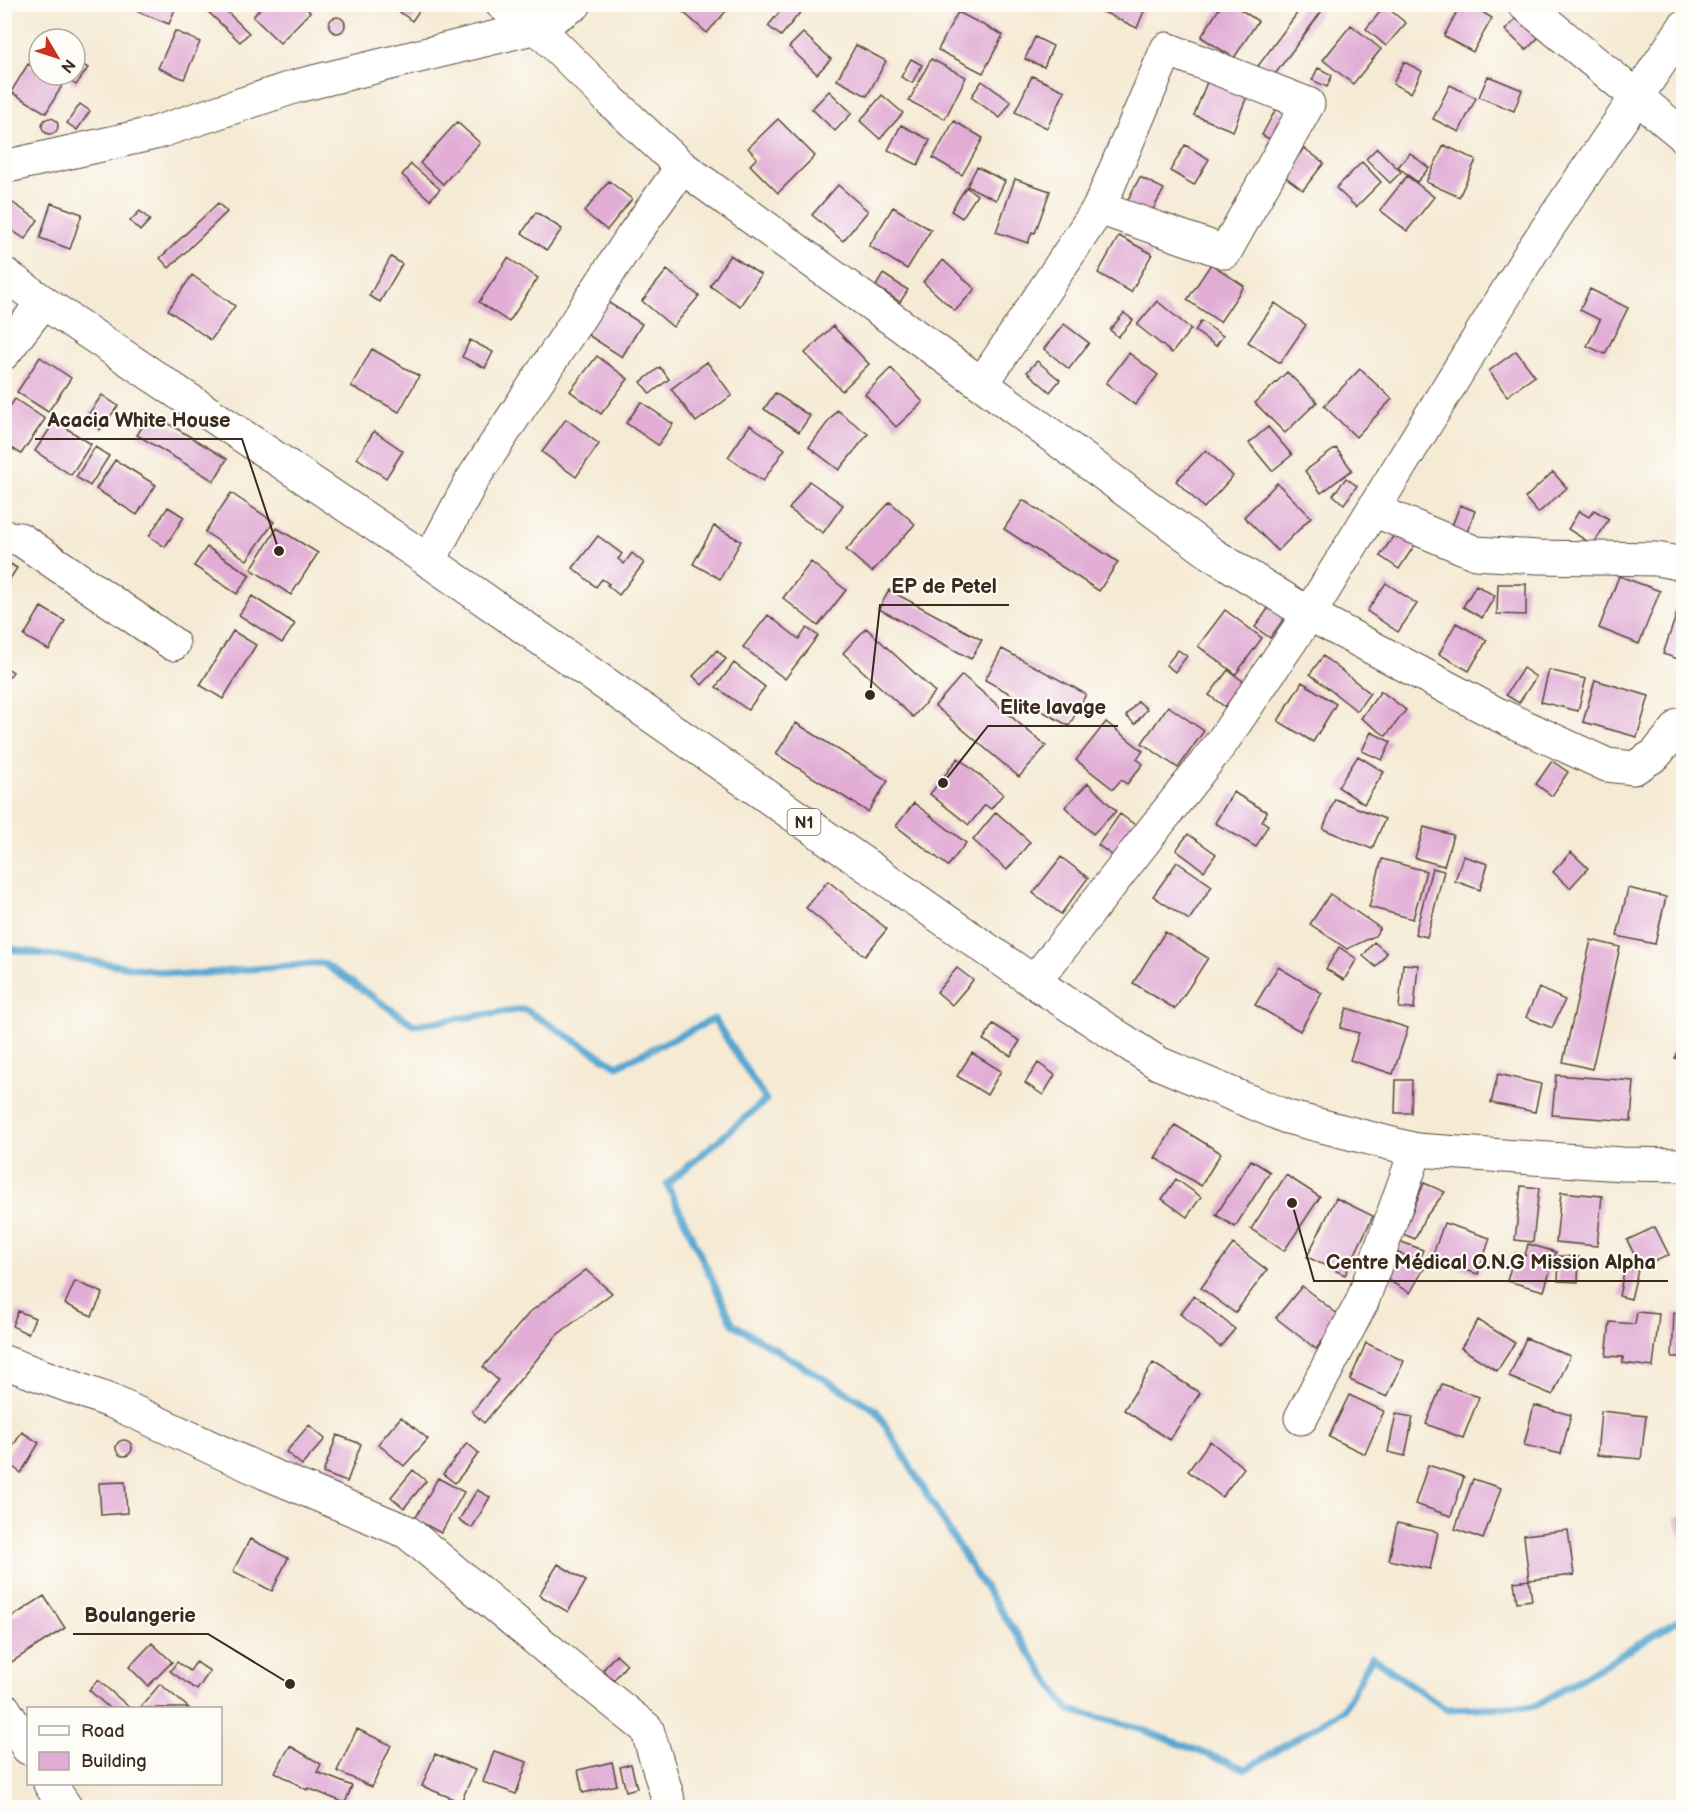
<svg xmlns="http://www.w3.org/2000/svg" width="1688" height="1812" viewBox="0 0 1688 1812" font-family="'Balsamiq Sans',sans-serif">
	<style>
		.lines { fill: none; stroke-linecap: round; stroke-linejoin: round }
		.stream { stroke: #56a6d0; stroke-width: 7 }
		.building { fill: #e1add5 }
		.minor-casing { stroke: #574739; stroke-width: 35 }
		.highway-casing { stroke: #574739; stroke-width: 35 }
		.minor { stroke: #fff; stroke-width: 33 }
		.highway { stroke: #fff; stroke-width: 33 }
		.labels { text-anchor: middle; stroke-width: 4.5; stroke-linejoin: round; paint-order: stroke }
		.shield { fill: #fdfcf7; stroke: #75695f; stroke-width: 1.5 }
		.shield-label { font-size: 16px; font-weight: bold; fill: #3b2a1e }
		.leader { fill: none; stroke: #3b2a1e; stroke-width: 2 }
		.callout-dot { fill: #3b2a1e; stroke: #fdfcf7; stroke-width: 2 }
		.callout-label { font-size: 20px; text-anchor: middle; font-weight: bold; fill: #3b2a1e; stroke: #fdfcf7; stroke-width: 4.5; stroke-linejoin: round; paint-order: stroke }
	</style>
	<rect width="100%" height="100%" fill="#fdfcf7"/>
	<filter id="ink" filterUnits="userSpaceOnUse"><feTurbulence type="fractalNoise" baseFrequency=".0167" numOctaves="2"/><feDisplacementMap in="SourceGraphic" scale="12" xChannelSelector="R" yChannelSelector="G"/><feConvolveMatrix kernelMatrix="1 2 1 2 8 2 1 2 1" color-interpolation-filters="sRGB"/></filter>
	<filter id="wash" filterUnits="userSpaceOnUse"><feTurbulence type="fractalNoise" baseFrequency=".008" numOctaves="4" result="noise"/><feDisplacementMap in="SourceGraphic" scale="24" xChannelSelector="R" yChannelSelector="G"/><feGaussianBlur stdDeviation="1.35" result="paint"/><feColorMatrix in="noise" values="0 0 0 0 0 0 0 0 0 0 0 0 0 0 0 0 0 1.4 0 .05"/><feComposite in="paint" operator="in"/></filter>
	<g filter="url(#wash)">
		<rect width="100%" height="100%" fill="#f5ead4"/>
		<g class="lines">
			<path class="stream" d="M4,948L184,975L323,963L414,1025L524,1009L617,1066L714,1019L766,1100L667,1184L733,1324L876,1410L974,1572L1069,1710L1135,1727L1246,1769L1343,1710L1372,1657L1446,1709L1535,1706L1684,1617"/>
		</g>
		<g id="blocks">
			<path class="building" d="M119,4H177L169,24Z
				M203,4H219L249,33L240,42L202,6Z
				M264,4H302L310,12L280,43L253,17Z
				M389,4H424L412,21Z
				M674,4H721L727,10L707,33Z
				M786,4H807L781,36L768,26Z
				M1099,4H1147L1137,28L1097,9Z
				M1222,4H1232L1258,21L1234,58L1201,37Z
				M1304,4H1327L1273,77L1258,66Z
				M1461,4H1469L1492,18L1473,52L1444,36Z
				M1385,6L1406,23L1386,46L1366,29Z
				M958,12L1003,35L983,73L938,50Z
				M1519,15L1540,36L1526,50L1505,30Z
				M329 25a8 8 0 1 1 16 0a8 8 0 1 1-16 0Z
				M1351,25L1381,49L1353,84L1323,60Z
				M175,31L200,42L184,79L158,68Z
				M803,33L831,59L817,74L789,47Z
				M1035,37L1053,46L1044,67L1025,59Z
				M856,45L886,61L867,96L837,80Z
				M911,59L922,65L912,83L901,77Z
				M931,59L966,77L945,119L909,101Z
				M75,60L88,68L76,85L61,75H75Z
				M1404,62L1422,71L1411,93L1393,84Z
				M28,64L39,70V75H48L63,84L46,113L11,92Z
				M1318,68L1332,75L1327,87L1312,80Z
				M1211,72L1250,89L1233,131L1194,115Z
				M1032,76L1065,91L1047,128L1015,112Z
				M1488,76L1522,90L1514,111L1479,97Z
				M982,81L1011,102L1000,118L971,97Z
				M1450,85L1476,98L1459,132L1433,119Z
				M829,91L852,113L835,131L812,109Z
				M882,95L903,113L880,139L860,121Z
				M80,104L90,111L77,130L67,123Z
				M1276,109L1290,117L1275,142L1262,135Z
				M42 126a8 8 0 1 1 16 0a8 8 0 1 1-16 0Z
				M778,119L815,156L778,193L750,165L757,158L748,148Z
				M954,121L983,138L962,175L933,158Z
				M457,122L480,143L443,184L420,163Z
				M901,125L930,140L918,165L888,150Z
				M11,138V149H4V139Z
				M1185,145L1209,159L1194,185L1170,171Z
				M1444,145L1476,160L1459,197L1426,182Z
				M1304,148L1324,163L1303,190L1283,175Z
				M1377,148L1401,172L1390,183L1366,159Z
				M1410,153L1429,168L1417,182L1398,167Z
				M1362,162L1381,182L1356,207L1336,188Z
				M411,164L440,189L430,200L402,175Z
				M977,167L1005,181L996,200L967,186Z
				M1407,176L1434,197L1407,231L1380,210Z
				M1140,177L1164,189L1150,215L1126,203Z
				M1015,179L1050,191L1035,233L1032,232L1028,243L996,232Z
				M609,181L632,199L607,230L584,212Z
				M838,185L868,211L843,241L812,215Z
				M966,187L977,195L962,218L951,211Z
				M4,197L38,220L25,239L4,225Z
				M51,203L82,214L70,249L40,238Z
				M218,203L227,212L169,268L160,258Z
				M893,207L931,230L907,269L869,246Z
				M140,211L150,220L140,231L130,221Z
				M536,212L562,229L547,250L522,233Z
				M1119,236L1152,254L1131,292L1098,273Z
				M730,255L761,275L740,306L710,286Z
				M391,257L402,264L380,302L369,296Z
				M508,258L538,278L509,322L479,302Z
				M943,260L975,289L955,311L923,282Z
				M1211,264L1244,286L1220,322L1187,300Z
				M667,270L699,296L673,327L642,301Z
				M883,274L908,290L900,302L876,286Z
				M192,275L235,306L211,340L168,310Z
				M1590,289L1628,308L1605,354L1587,346L1600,320L1580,310Z
				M606,301L642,324L622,357L585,333Z
				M1157,301L1191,329L1172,353L1137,325Z
				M1275,303L1306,325L1280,363L1248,342Z
				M1124,313L1133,320L1118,337L1110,330Z
				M1201,321L1223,336L1216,346L1195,331Z
				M1064,324L1089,343L1069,369L1044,349Z
				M833,326L869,364L842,391L805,353Z
				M470,340L493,352L485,368L462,357Z
				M372,349L419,376L399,412L351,386Z
				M1516,351L1535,376L1507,396L1489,371Z
				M1129,353L1158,375L1135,405L1106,383Z
				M597,356L628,379L601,414L570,391Z
				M40,357L71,378L48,412L17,392Z
				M1037,361L1060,380L1050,392L1027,372Z
				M707,362L732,395L696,422L671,389Z
				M660,367L669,379L650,394L641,382Z
				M891,368L923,402L896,427L865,394Z
				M1360,369L1392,399L1356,437L1324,406Z
				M1287,372L1317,402L1285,433L1255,403Z
				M775,393L810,416L799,432L764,409Z
				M102,395L118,406L100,430L85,419Z
				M15,399L45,419L21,454L4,443V415Z
				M641,402L673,424L658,445L626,423Z
				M837,410L868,434L839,470L809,447Z
				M151,413L227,459L214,481L137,435Z
				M566,419L599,444L576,477L542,452Z
				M55,421L91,444L71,475L35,451Z
				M750,425L785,449L763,481L728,457Z
				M1268,427L1292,455L1272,471L1249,443Z
				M374,431L403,451L386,478L357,458Z
				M95,447L109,456L90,486L76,477Z
				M1336,448L1352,470L1321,493L1305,471Z
				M1206,450L1233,476L1204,508L1176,481Z
				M115,460L156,485L137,515L96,489Z
				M1553,472L1567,488L1538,513L1525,498Z
				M1346,478L1357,486L1344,504L1333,495Z
				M809,481L843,505L823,533L789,509Z
				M1277,483L1311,517L1278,551L1244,517Z
				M231,493L274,522L247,560L205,532Z
				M1023,500L1118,562L1099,591L1004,529Z
				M890,502L915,524L872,572L846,550Z
				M1460,505L1475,511L1464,540L1449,534Z
				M168,507L184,517L165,547L149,536Z
				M1594,510L1609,519L1593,545L1568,529L1579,511L1589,517Z
				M714,526L741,541L720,579L693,564Z
				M277,528L318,553L291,595L251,569Z
				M1399,528L1418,540L1399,569L1380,556Z
				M598,536L622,554L618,559L624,564L632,553L644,563L619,595L607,585L609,584L602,579L596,587L573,568Z
				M207,547L250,575L237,594L194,566Z
				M4,560L17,568L4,588Z
				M811,562L846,590L818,626L783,598Z
				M1619,576L1660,591L1639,644L1599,628Z
				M1386,583L1417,604L1398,632L1367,611Z
				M1498,584H1526V615L1497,614Z
				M1476,585L1495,596L1482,618L1463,607Z
				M889,590L982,640L971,659L879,609Z
				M252,596L295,624L282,643L239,615Z
				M1270,606L1285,617L1270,638L1255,627Z
				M41,607L65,621L49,650L24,636Z
				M1679,607L1684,609V661L1663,654Z
				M1225,610L1262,638L1236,674L1198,646Z
				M768,615L799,639L807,628L818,636L785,679L743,647Z
				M1456,623L1487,640L1469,671L1439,654Z
				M866,628L935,692L913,717L843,653Z
				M233,631L256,645L223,699L200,685Z
				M1002,649L1086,694L1069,726L985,680Z
				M717,650L726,659L702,685L693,676Z
				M1178,650L1187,656L1175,672L1166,665Z
				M1323,656L1370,693L1357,711L1310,674Z
				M734,663L765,687L748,710L716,687Z
				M4,666L13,672L4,683Z
				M1523,668L1536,677L1519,703L1506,695Z
				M1228,670L1244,682L1225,707L1209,695Z
				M1549,670L1586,679L1578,711L1541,702Z
				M962,675L1046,746L1019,777L935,706Z
				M1595,680L1649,696L1637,737L1583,722Z
				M1302,682L1336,704L1313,742L1278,721Z
				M1381,691L1406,710L1386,736L1361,718Z
				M1138,701L1147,709L1135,724L1126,716Z
				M1168,706L1204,731L1178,768L1142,743Z
				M1106,722L1143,751L1137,759L1143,764L1127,784L1121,780L1113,789L1076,760Z
				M796,723L888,781L868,812L776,754Z
				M1371,732L1391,742L1382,760L1362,751Z
				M1358,756L1384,772L1364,804L1338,787Z
				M958,758L1003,794L991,809L985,805L969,825L930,794Z
				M1552,761L1568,772L1552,796L1536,784Z
				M1088,783L1116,811L1093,834L1065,807Z
				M1233,792L1267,812L1262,821L1268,825L1256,847L1215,823Z
				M1335,799L1385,819L1372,849L1323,829Z
				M914,803L966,843L948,866L896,826Z
				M996,812L1030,842L1007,870L973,840Z
				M1120,814L1142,830L1120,861L1098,845Z
				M1424,827L1453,835L1444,866L1415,858Z
				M1188,834L1216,854L1204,871L1176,850Z
				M1571,852L1588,868L1570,888L1553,872Z
				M1463,856L1488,864L1480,890L1455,881Z
				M1061,857L1088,878L1061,914L1033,893Z
				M1382,859L1426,871L1413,919L1369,907Z
				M1177,862L1212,886L1189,920L1153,896Z
				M1432,868L1444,871L1427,937L1415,934Z
				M828,881L887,929L865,956L806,908Z
				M1628,888L1666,897L1655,944L1617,936Z
				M1330,894L1380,928L1375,936L1347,949L1310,924Z
				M1165,932L1208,958L1175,1009L1133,983Z
				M1591,940L1620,947L1592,1069L1563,1062Z
				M1374,942L1387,953L1376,967L1363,956Z
				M1339,947L1357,959L1344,980L1326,969Z
				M1403,964L1418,965L1414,1009L1399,1008Z
				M1278,967L1322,993L1300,1031L1255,1005Z
				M957,968L973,980L952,1005L937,992Z
				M1539,988L1565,1000L1552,1028L1526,1017Z
				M1347,1008L1408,1028L1393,1074L1350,1060L1359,1033L1340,1028Z
				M993,1024L1020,1041L1011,1056L983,1040Z
				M1681,1038L1684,1039V1061L1675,1058Z
				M972,1053L1001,1071L987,1095L957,1076Z
				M1038,1063L1055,1075L1043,1095L1025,1083Z
				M1683,1065L1684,1066V1085L1678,1083Z
				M1498,1074L1541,1084L1535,1112L1491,1103Z
				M1556,1075L1634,1081L1631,1121L1552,1115Z
				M1396,1080H1412L1411,1113H1395Z
				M1175,1125L1221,1153L1201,1186L1155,1158Z
				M1251,1160L1270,1172L1235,1227L1216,1215Z
				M1286,1175L1320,1197L1284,1251L1251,1229Z
				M1176,1179L1201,1197L1187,1217L1162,1199Z
				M1424,1183L1445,1192L1424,1219L1415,1239L1403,1234Z
				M1521,1186L1539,1188L1533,1242L1515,1240Z
				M1561,1192L1602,1196L1597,1246L1556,1242Z
				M1336,1198L1373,1216L1345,1275L1307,1257Z
				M1444,1223L1490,1238L1478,1274L1431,1260Z
				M1655,1227L1669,1255L1641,1268L1627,1240Z
				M1399,1241L1423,1250L1419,1260L1395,1252Z
				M1233,1244L1267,1270L1235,1313L1201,1288Z
				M1528,1244L1556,1252L1544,1291L1507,1281L1515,1253L1525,1256Z
				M1393,1256L1410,1267L1414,1261L1425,1267L1410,1293L1381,1276Z
				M1559,1256L1579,1257L1578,1282L1558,1281Z
				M1625,1267L1638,1270L1631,1299L1619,1296Z
				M586,1270L612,1293L557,1335L484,1423L472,1412L498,1380L483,1367L530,1312Z
				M75,1281L103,1293L92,1316L65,1304Z
				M1302,1286L1341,1317L1316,1349L1276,1318Z
				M1194,1296L1235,1329L1220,1347L1180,1314Z
				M18,1311L35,1318L28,1334L12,1326Z
				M1637,1312L1659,1314L1653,1367L1623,1363V1357L1606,1356L1610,1322L1635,1324Z
				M1674,1313H1684V1357H1672Z
				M1478,1320L1515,1343L1497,1371L1461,1348Z
				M1526,1338L1570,1356L1553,1395L1509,1377Z
				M1366,1343L1404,1361L1387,1397L1350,1380Z
				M1153,1363L1200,1393L1170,1440L1124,1410Z
				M1442,1384L1479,1397L1463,1438L1426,1424Z
				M1349,1395L1384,1411L1365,1454L1329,1437Z
				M1534,1405L1571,1415L1561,1454L1524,1445Z
				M1601,1411L1646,1416L1641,1459L1597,1455Z
				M1396,1414L1413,1417L1405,1456L1388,1452Z
				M401,1417L428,1439L404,1466L378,1444Z
				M309,1425L325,1439L302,1465L286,1452Z
				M22,1432L39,1443L21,1473L4,1460Z
				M337,1435L361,1444L347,1482L323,1473Z
				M116 1448a8 8 0 1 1 16 0a8 8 0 1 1-16 0Z
				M1210,1441L1244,1468L1222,1497L1188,1471Z
				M467,1443L479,1453L455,1483L443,1474Z
				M1428,1465L1464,1477L1451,1516L1415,1504Z
				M413,1470L426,1481L404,1508L391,1497Z
				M438,1478L464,1492L441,1533L415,1519Z
				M1473,1479L1501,1488L1483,1539L1455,1529Z
				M125,1482L127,1513L101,1515L99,1483Z
				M477,1490L490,1497L472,1528L459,1520Z
				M1684,1515V1542H1683L1674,1518Z
				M1397,1523L1438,1532L1430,1569L1389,1560Z
				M1568,1530L1574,1575L1529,1580L1524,1535Z
				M250,1539L288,1558L272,1591L233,1571Z
				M558,1564L586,1581L568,1612L539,1595Z
				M1529,1580L1532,1600L1517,1602L1514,1582Z
				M44,1596L65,1628L10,1663L4,1655V1622Z
				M152,1643L172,1662L148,1686L129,1667Z
				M616,1654L627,1664L614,1680L603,1670Z
				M177,1662L190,1671L196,1662L210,1671L197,1690L170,1671Z
				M98,1680L130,1708H109L89,1690Z
				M160,1684L189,1708H140Z
				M357,1729L391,1745L372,1787L337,1771Z
				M290,1746L321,1764L317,1772L352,1786L345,1803L308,1788L307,1790L275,1772Z
				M494,1751L527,1762L516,1794L483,1782Z
				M435,1754L475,1770L461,1802L422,1786Z
				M612,1762L617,1785L583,1793L578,1770Z
				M631,1764L637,1788L626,1791L620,1767Z"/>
		</g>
	</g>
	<g filter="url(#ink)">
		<use href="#blocks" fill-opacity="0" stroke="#574739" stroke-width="1.5"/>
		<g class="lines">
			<defs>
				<path id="minor" d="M502,4L537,27L611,101L682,167L982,384L1212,554L1309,614L1497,714L1607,765L1634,768L1655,755L1681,724
					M1524,4L1684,136
					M4,167L155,133L297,86L537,27L575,4
					M4,353L43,302
					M982,384L1099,208L1167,49L1308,104L1225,252L1099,208
					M1374,510L1476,553L1538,557L1656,559L1684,564
					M4,537L20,539L173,644
					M429,561L472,480L632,237L682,167
					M1034,982L1222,742L1309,614L1532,251L1684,27
					M4,1362L113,1402L266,1473L407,1532L549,1650L647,1729L667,1795L669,1808
					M1301,1418L1362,1302L1416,1150
					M4,1709L28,1748
					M50,1784L66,1808"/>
				<path id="highway" d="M4,274L43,302L429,561L1034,982L1158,1063L1287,1117L1416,1150L1622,1164L1684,1165"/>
			</defs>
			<use href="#minor" class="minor-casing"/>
			<use href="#highway" class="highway-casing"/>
			<use href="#minor" class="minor"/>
			<use href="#highway" class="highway"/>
		</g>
	</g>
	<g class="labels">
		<rect class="shield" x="787.5" y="809" width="33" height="26" rx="4.5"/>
		<g class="shield-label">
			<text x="804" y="828">N1</text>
		</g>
	</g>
	<path class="leader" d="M279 551L242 439H35M870 695L880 605H1009M943 783L988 726H1118M1292 1203L1314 1281H1668M290 1684L208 1634H73"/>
	<g class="callout-dot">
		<circle cx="279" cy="551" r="6"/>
		<circle cx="870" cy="695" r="6"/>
		<circle cx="943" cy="783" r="6"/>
		<circle cx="1292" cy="1203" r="6"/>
		<circle cx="290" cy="1684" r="6"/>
	</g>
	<g class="callout-label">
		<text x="139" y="427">Acacia White House</text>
		<text x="944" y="593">EP de Petel</text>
		<text x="1053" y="714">Elite lavage</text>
		<text x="1491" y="1269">Centre Médical O.N.G Mission Alpha</text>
		<text x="140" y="1622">Boulangerie</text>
	</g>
	<rect width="1688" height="1812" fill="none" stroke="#fdfcf7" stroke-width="24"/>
	<rect x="27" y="1707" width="195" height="78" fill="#fdfcf7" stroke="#afa8a0" stroke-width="1.5"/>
	<rect x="39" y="1726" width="30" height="9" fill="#ffffff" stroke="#afa8a0" stroke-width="1.5"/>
	<text x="81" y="1737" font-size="18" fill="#3b2a1e">Road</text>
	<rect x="39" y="1752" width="30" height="18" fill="#e1add5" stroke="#afa8a0" stroke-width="1.5"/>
	<text x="81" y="1767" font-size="18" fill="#3b2a1e">Building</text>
	<g transform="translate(57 57) rotate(129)"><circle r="28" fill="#fdfcf7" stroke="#afa8a0" stroke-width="1.5"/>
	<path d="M0-4.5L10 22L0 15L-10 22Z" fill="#c8321e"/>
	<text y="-9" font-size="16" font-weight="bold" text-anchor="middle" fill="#3b2a1e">N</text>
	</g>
</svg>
